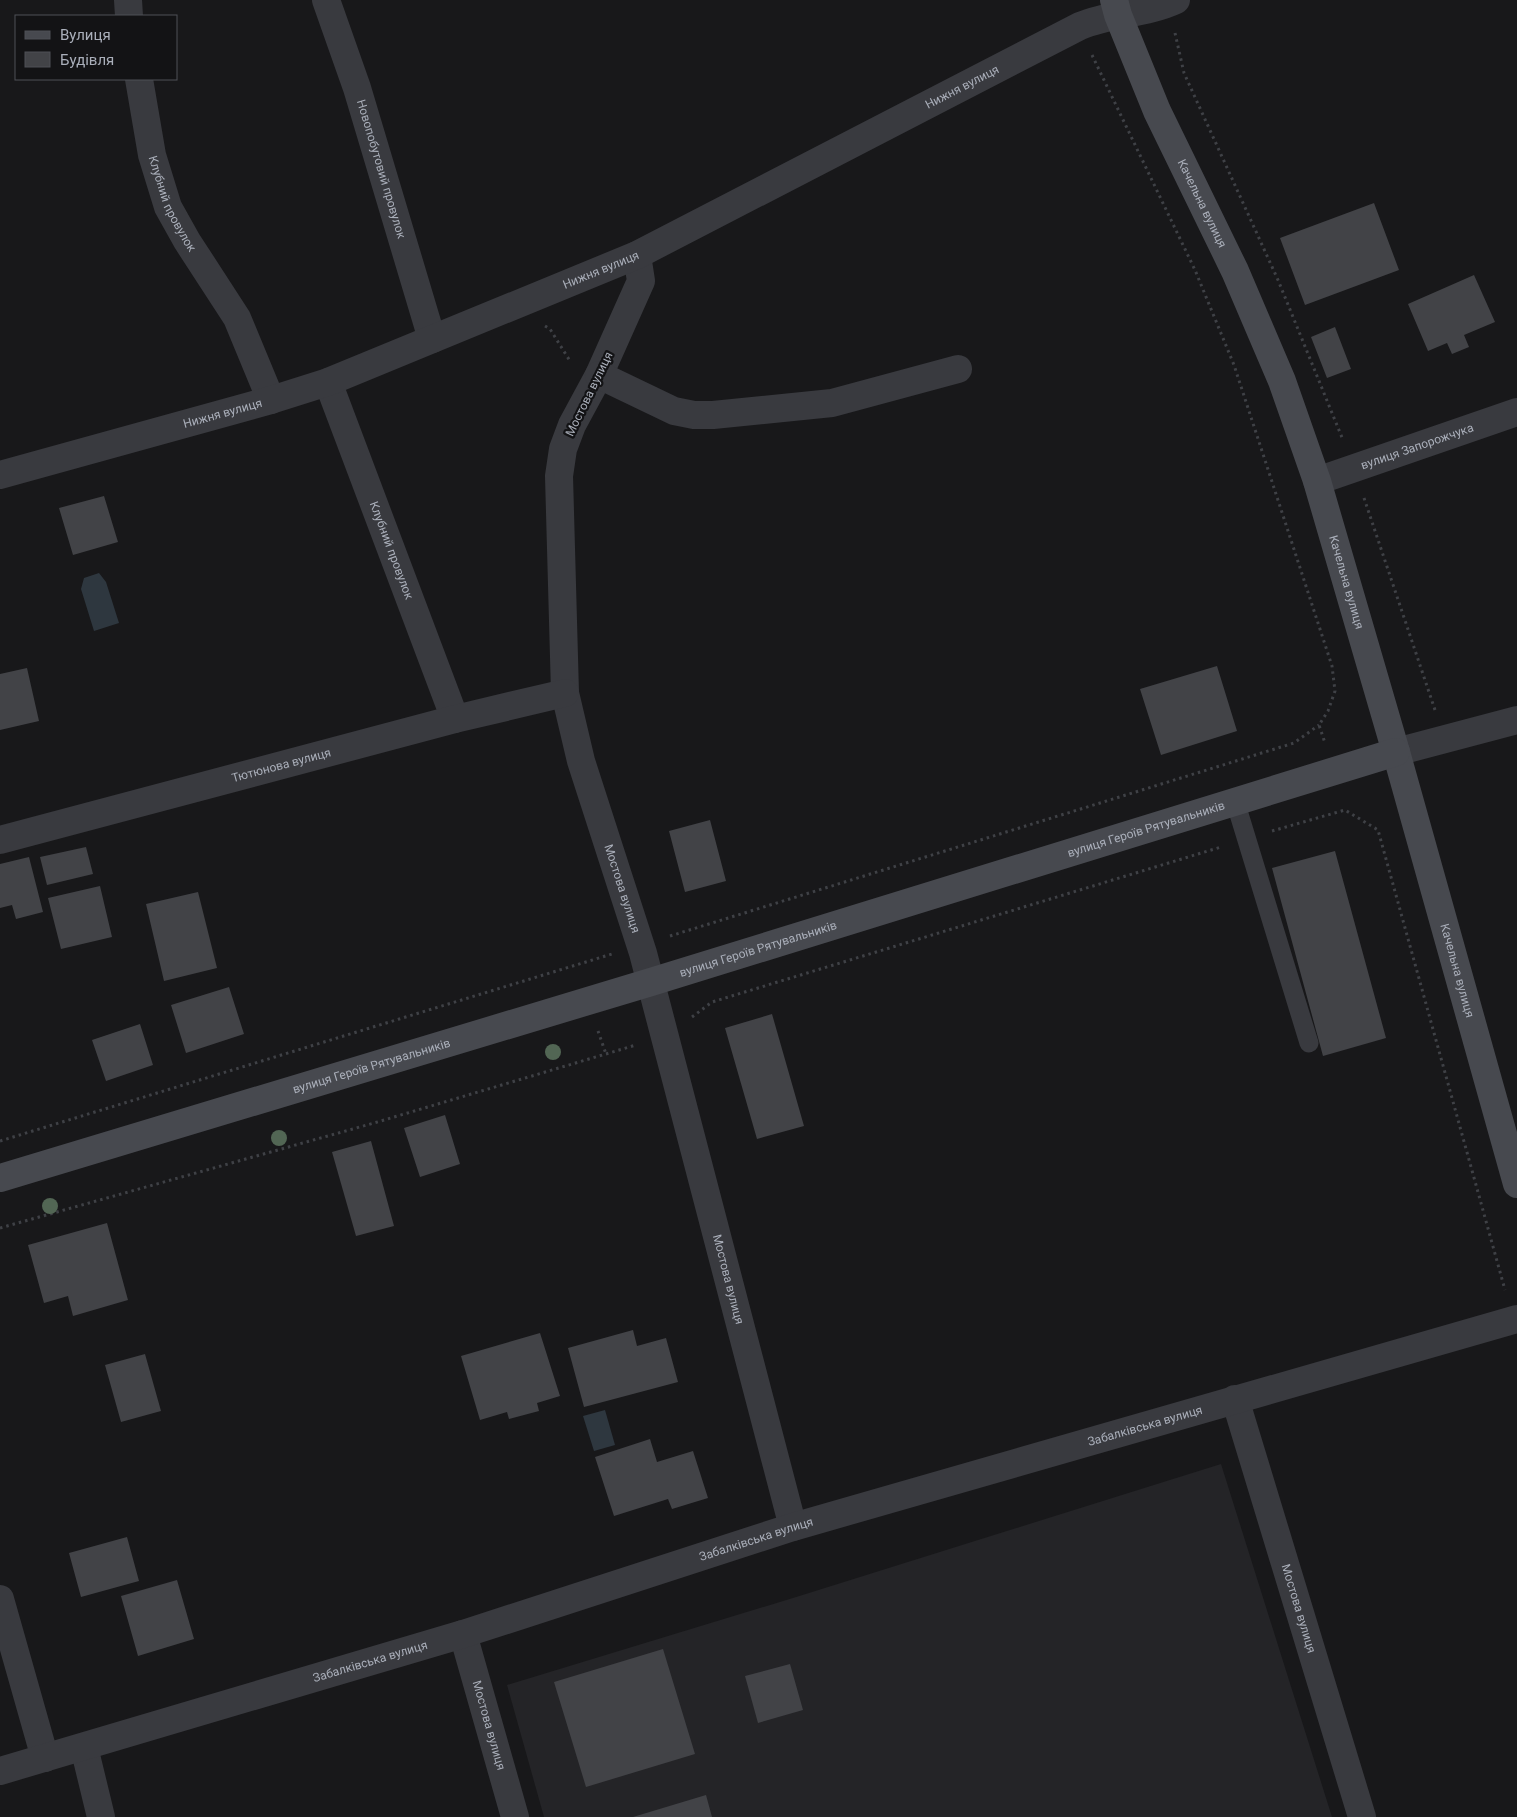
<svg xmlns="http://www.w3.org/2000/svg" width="1517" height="1817" viewBox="0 0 1517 1817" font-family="Roboto,sans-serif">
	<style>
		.built { fill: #242427 }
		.water { fill: #2e373f }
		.building { fill: #424347 }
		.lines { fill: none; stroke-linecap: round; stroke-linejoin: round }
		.path { stroke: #3f4146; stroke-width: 3; stroke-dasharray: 2.5 4; stroke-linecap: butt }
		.lane { stroke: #393a3f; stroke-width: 19 }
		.street { stroke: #393a3f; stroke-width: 28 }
		.secondary { stroke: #47494f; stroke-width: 28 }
		.tree { fill: #526654 }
		.labels { text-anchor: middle; stroke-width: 4.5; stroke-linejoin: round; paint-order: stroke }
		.street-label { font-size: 12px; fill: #aaafba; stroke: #131315 }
	</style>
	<rect width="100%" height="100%" fill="#18181a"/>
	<path class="built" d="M1221,1464L1332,1817H544L507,1685L793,1598Z"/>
	<path class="water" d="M99,573L106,582L119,623L94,631L81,589L84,578Z
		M605,1410L615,1445L594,1451L583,1416Z"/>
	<path class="building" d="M1374,203L1399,270L1305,305L1280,238Z
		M1474,275L1495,322L1464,335L1469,347L1452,354L1447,343L1428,351L1408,304Z
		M1335,327L1351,369L1327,378L1311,337Z
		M104,496L118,542L73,555L59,508Z
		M1217,666L1237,731L1161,755L1140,689Z
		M27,668L39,721L0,730V674Z
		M710,820L726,881L685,892L669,831Z
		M86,847L93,874L47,885L40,857Z
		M1335,851L1386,1038L1323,1056L1272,868Z
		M29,857L43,912L16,919L12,905L0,908V864Z
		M100,886L112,937L61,949L48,898Z
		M198,892L217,968L164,981L146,904Z
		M229,987L244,1034L186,1053L171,1005Z
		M772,1014L804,1126L757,1139L725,1028Z
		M140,1024L153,1065L106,1081L92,1040Z
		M445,1115L460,1164L420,1177L404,1128Z
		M371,1141L394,1226L356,1236L332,1152Z
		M107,1223L128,1300L73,1316L68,1296L44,1303L28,1245Z
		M633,1330L637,1346L666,1338L678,1382L584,1407L568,1348Z
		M540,1333L560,1396L537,1403L539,1411L509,1419L507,1412L480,1420L461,1356Z
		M145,1354L161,1411L121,1422L105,1365Z
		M650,1439L657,1462L693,1451L708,1498L672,1509L668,1499L614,1516L595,1457Z
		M127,1537L139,1581L81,1597L69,1553Z
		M177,1580L194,1639L138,1656L121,1596Z
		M663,1649L695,1754L586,1787L554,1682Z
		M790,1664L803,1710L758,1723L745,1676Z
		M706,1795L712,1817H633Z"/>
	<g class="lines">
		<path class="path" d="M1175,33L1184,73L1278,280L1343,440
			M1092,55L1195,270L1234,365L1332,666L1335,691L1328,711L1319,725L1325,743
			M545,326L550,329L570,361
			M1364,498L1435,710
			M1272,831L1345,810L1378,830L1505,1290
			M670,936L1294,743L1319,725
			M692,1017L712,1002L1221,847
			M598,1031L606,1054
			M0,1141L612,954
			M0,1228L374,1123L636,1045"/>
		<path class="lane" d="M1235,801L1309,1043"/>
		<g class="street">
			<path d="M128,0L129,16"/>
			<path id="s1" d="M326,0L357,88L432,339"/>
			<path id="s2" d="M139,79L152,155L168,207L187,241L237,318L271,400"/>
			<path id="s3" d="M637,255L641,281L599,375L572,425L563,449L559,476L565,693L581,761L643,953L793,1527"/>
			<path d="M599,375L674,411L694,415H713L832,403L958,369"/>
			<path id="s4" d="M328,382L455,719"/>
			<path id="s5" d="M0,475L271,400L328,382L637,255L1080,26C1111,13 1146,14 1176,0"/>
			<path id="s6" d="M1317,481L1517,412"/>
			<path d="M1396,752L1517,720"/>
			<path id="s7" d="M0,840L455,719L565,693"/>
			<path id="s8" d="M1235,1399L1362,1817"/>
			<path d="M0,1599L45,1758"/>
			<path id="s9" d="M463,1634L515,1817"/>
			<path d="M84,1747L101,1817"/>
			<path id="s10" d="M0,1771L463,1634L793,1527L1517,1319"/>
		</g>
		<g class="secondary">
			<path id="s11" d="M1114,0L1118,15L1157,111L1235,271L1282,381L1317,481L1396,752L1517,1184"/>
			<path id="s12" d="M0,1178L651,982L1396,752"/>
		</g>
	</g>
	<g class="tree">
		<circle cx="553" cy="1052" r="8"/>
		<circle cx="279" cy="1138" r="8"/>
		<circle cx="50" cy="1206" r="8"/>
	</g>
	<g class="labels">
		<g class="street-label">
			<text dy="4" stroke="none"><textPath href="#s5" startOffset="1041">Нижня вулиця</textPath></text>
			<text dy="4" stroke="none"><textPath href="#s1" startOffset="178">Новопобутовий провулок</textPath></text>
			<text dy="4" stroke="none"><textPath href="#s2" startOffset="130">Клубний провулок</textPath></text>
			<text dy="4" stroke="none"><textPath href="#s11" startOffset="222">Качельна вулиця</textPath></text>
			<text dy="4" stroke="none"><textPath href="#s5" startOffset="636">Нижня вулиця</textPath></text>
			<text transform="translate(589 394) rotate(-64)" y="4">Мостова вулиця</text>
			<text dy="4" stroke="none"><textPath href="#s5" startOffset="231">Нижня вулиця</textPath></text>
			<text dy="4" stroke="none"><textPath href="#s6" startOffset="106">вулиця Запорожчука</textPath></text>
			<text dy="4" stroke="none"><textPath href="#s4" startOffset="180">Клубний провулок</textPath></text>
			<text dy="4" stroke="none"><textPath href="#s11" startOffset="628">Качельна вулиця</textPath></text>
			<text dy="4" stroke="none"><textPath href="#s7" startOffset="291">Тютюнова вулиця</textPath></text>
			<text dy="4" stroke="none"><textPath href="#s12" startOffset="1198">вулиця Героїв Рятувальників</textPath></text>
			<text dy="4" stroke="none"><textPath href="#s3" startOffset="660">Мостова вулиця</textPath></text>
			<text dy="4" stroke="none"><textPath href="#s12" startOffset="792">вулиця Героїв Рятувальників</textPath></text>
			<text dy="4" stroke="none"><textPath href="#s11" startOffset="1032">Качельна вулиця</textPath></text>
			<text dy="4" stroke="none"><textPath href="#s12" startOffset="388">вулиця Героїв Рятувальників</textPath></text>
			<text dy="4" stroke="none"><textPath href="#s3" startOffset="1065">Мостова вулиця</textPath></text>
			<text dy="4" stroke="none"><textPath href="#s10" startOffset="1196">Забалківська вулиця</textPath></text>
			<text dy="4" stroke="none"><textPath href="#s10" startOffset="791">Забалківська вулиця</textPath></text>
			<text dy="4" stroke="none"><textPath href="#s8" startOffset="219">Мостова вулиця</textPath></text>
			<text dy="4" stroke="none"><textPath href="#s10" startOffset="386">Забалківська вулиця</textPath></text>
			<text dy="4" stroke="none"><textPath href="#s9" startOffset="95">Мостова вулиця</textPath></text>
		</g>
	</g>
	<rect x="15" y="15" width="162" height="65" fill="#131315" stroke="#4f5157"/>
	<rect x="25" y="31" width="25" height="8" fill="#47494f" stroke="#4f5157"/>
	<text x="60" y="40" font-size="15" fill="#aaafba">Вулиця</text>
	<rect x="25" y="52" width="25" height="15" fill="#424347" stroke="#4f5157"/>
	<text x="60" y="65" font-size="15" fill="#aaafba">Будівля</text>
</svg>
